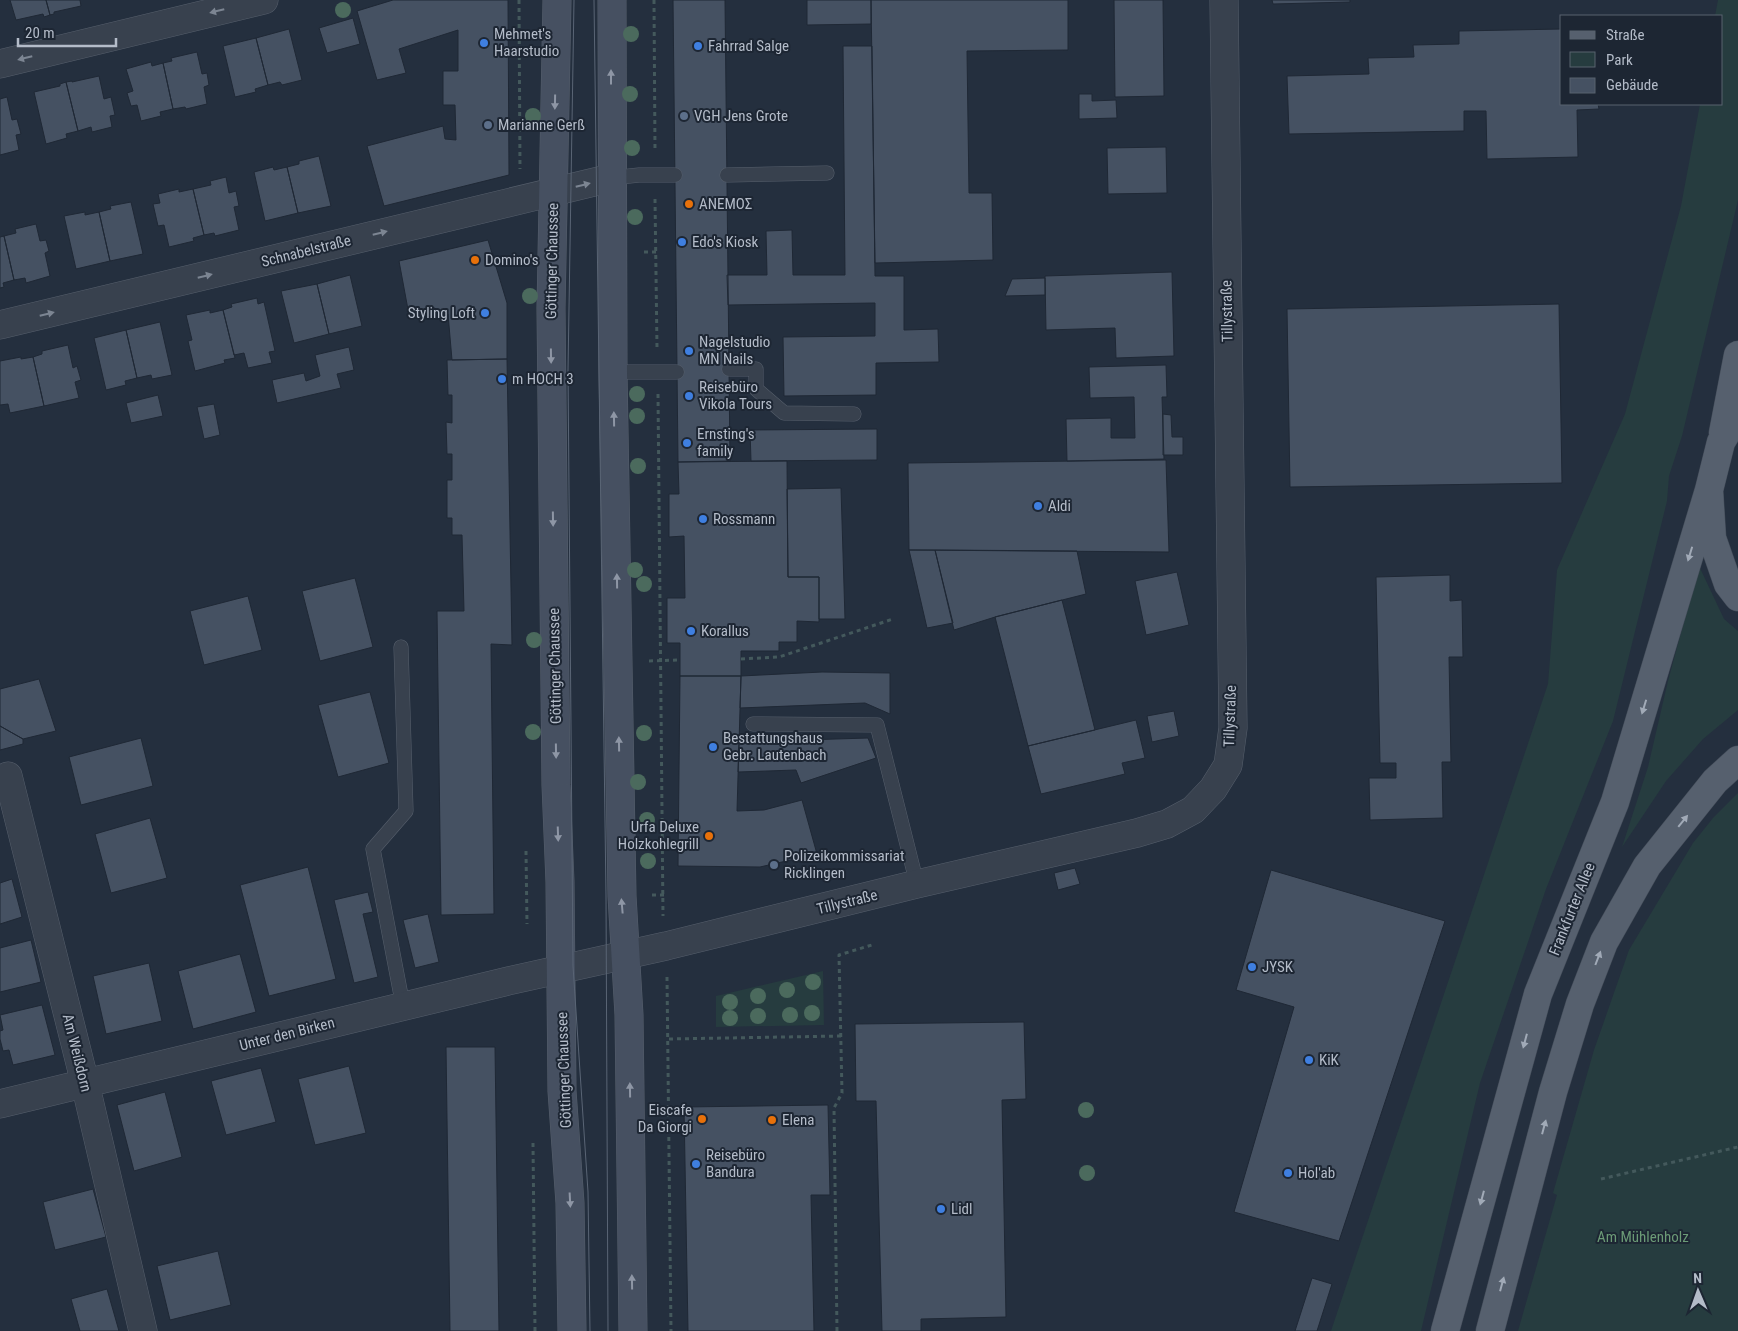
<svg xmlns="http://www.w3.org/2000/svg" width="1738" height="1331" viewBox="0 0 1738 1331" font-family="'Roboto Condensed',sans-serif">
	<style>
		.green { fill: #263c3f }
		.building { fill: #455162; stroke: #1f2835 }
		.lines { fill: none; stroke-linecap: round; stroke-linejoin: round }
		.lane-casing { stroke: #565f6c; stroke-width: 15 }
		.street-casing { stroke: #565f6c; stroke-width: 29 }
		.secondary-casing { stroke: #565f6c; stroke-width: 29 }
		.primary-casing { stroke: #414a57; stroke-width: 29 }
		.path { stroke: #44595c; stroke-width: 3; stroke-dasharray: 4 4; stroke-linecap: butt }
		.lane { stroke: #38414e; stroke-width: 14 }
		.street { stroke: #38414e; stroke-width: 28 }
		.secondary { stroke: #465061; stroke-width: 28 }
		.primary { stroke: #56606e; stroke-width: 28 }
		.tram { stroke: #5a6575; stroke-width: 1 }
		.tree { fill: #4b6a5d }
		.oneway { fill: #7c8592 }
		.oneway2 { fill: #8e96a5 }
		.oneway3 { fill: #a1aab7 }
		.shop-dot { fill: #3f7fe0; stroke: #1d2633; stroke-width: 2 }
		.service-dot { fill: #5c6f8a; stroke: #1d2633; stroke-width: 2 }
		.food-dot { fill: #e8710a; stroke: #1d2633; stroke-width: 2 }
		.labels { text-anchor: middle; stroke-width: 4; stroke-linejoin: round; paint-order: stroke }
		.poi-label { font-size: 15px; fill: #b4bcc9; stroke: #1d2633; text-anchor: start }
		.street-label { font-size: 15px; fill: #b4bcc9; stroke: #1d2633 }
		.park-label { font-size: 15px; fill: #6b9a76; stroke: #1d2633 }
	</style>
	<rect width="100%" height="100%" fill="#242f3e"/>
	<path class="green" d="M1718,0H1738V200L1682,436L1669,476L1667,501L1613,721L1546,889L1480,1083L1421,1331H1331L1548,684L1557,570L1625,414L1681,206L1700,104H1722V16H1715Z
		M1699,566L1724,619L1738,631V710L1703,739L1666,781L1622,847L1648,767L1668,681Z
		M1738,793V1331H1518L1557,1195L1553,1193L1594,1050L1629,950L1693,843L1713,818Z
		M823,971L824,1025L716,1027V996Z"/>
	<path class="building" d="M10,0H46L50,15L44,17L43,14L16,20Z
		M46,0H80L81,6L54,12V14L50,15Z
		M393,0H508L509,175L384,206L367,146L443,126L445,139L456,140L455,105H443V71H458V30L399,49L406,73L377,80L357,11Z
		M673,0H725L730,461L678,462Z
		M807,0H871V24L807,25Z
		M871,0H1068V50L967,51L969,193H992L993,260L875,263Z
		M1114,0H1163L1164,96L1115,97Z
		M1272,0H1350V2L1273,4Z
		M353,18L360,44L327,53L319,28Z
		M289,29L302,80L282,85L280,82L268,85L256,38Z
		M1562,29V104H1598L1599,109L1577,110L1578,157L1487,159L1486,111H1464V131L1289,134L1287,76L1369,74L1368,58L1414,57L1413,45L1459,44V31Z
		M256,38L268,85L255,89L256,92L235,97L223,46Z
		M843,46H872L875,276H904V330L938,329L939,362L876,363V395L784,396L783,337L875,336V303L728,305L727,275H767L766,231L792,230L793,275H845Z
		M197,52L202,74L207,73L209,85L204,87L207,104L186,109L185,107L173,109L163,63L172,61L171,58Z
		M151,62L152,66L163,63L173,109L160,112L161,116L141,121L137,105L131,106L127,93L133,91L126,69Z
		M99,76L104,99L111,97L115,115L110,116L112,127L92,132L91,127L78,131L66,82L72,81V82Z
		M66,82L78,131L66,134L67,138L46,144L34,92L60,86V84Z
		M1079,94H1092V101L1116,100L1117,118L1079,119Z
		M7,97L12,120L17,119L21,134L16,135L19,150L0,155V99Z
		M1166,147L1167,193L1108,194L1107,148Z
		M319,156L331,206L298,213L287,167L299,164V161Z
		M273,167L274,170L287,167L298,213L265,221L254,172Z
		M226,177L229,193L236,191L239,206L234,207L239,230L215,236L214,233L204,235L193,189L211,185L210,181Z
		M179,189V192L193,189L204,235L193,238L194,241L169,247L164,225L158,226L153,204L160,203L158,194Z
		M131,202L143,254L110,261L99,212L111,209L110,206Z
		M85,212V215L99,212L110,261L76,269L64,216Z
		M36,224L40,241L46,240L49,251L45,253L50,276L26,283L25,278L14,280L4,236L16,233L15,229Z
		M4,236L14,280L3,283L4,287L0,288V237Z
		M488,240L507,303V359L452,360L448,314L432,307L409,315L399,261Z
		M1172,272L1174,356L1116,358L1115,328L1046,330L1045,276Z
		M350,275L362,326L329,334L317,284Z
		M1045,278V295L1005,296L1012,279Z
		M317,284L329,334L294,343L281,291Z
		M257,298L258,304L264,302L275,351L269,352L272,363L248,368L244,353L234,355L223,310L232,307L231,304Z
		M1559,304L1562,483L1290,487L1287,309Z
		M210,310V313L223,310L235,358L224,360L225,363L195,371L188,341L192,340L186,315Z
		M160,322L172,375L152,379L151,375L137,378L126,330Z
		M126,330L137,378L125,381L126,385L106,390L94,338Z
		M68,345L73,368L77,366L81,380L75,382L79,398L44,406L33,357L42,354V351Z
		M349,347L354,370L337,374L341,388L277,403L272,380L304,373L306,381L320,376L315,355Z
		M21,357V359L33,357L44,406L10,413L8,404L0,405V361Z
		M507,359L512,645L491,644L494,914L441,915L437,611H464L462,535H452V518H447V480H452V454H447L446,422L452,423V395H448L447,360Z
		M1166,365L1167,397H1162L1164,459L1067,461L1066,419L1111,418V438H1135L1134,397L1090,398L1089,367Z
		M158,395L163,416L131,423L126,403Z
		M214,404L220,435L204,439L197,407Z
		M1163,414L1171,415L1172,437H1183V455H1163Z
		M877,429V460L751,461L750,430Z
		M1166,460L1169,552L909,550L908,463Z
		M787,461L788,577H819V622L797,621V642H779V651H741V676H680V643H667V598H685L684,536L669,537V494H679L678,462Z
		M841,488L845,619H819V577H788L787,489Z
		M909,550H935L953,623L927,628Z
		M935,550L1077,551L1086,594L995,617L954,630Z
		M1177,572L1189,625L1146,635L1135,581Z
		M1450,575V601L1462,600L1463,657H1449L1451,762H1442L1443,818L1370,820L1369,778H1396V763H1380L1376,577Z
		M355,578L373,647L320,661L302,591Z
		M248,596L262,650L204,665L190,611Z
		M1062,600L1095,730L1028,746L995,617Z
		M822,672L890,673V714L865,703L740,708L741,676Z
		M680,676H741L737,811L764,810L802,800L817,854L760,867L678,866Z
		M39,679L56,731L23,739L0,726V689Z
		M370,692L389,763L338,777L318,705Z
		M1174,711L1179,736L1152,742L1147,716Z
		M1136,720L1145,758L1122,763L1125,774L1041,794L1028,746Z
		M0,726L23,739V744L0,750Z
		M141,738L153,786L81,805L69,757Z
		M868,738L876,758L801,783L796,770L738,772L739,742Z
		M150,818L167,878L111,893L95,834Z
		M308,867L336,979L269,996L240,885Z
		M1075,868L1080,884L1058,890L1054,873Z
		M1271,870L1445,921L1339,1241L1234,1212L1294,1007L1236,990Z
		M12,879L22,917L0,924V883Z
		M368,892L373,912L363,914L378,977L354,983L334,900Z
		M428,914L439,962L415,968L403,920Z
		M31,940L41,982L0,992V948Z
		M240,954L256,1012L193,1029L178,971Z
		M149,963L162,1021L106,1034L93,976Z
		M42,1005L55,1055L13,1065L9,1050L3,1051L0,1039V1031L3,1030L0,1015Z
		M1024,1022L1026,1099L1002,1100L1006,1317L921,1319V1331H882L876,1101H856L855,1024Z
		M446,1047H495L499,1331H450Z
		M349,1066L366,1133L315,1145L298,1079Z
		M261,1068L276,1122L226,1135L211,1081Z
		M165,1092L182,1157L134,1171L117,1105Z
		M828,1105L830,1195H811L814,1331H688L684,1107Z
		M93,1189L106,1237L55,1250L43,1202Z
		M218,1251L231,1305L170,1320L157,1266Z
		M1312,1278L1332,1284L1317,1331H1295Z
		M107,1289L119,1331H80L71,1299Z"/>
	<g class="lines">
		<defs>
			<path id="lane" d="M727,175L827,173
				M611,178L639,175H675
				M729,369H756V389L784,413L854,414
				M613,372H677
				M401,647L406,811L373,849L403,1006
				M753,724L877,725L917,884"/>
			<path id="street" d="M0,64L264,0
				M0,325L611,178
				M8,776L85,1083L143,1331
				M0,1104L508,981L666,946L917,884L1137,833L1167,824L1193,810L1213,789L1228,765L1233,728L1224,0"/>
			<path id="secondary" d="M557,0L551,308L556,785L560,882L562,1091L570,1203L572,1331
				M612,0L613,372L622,896L629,1015L633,1331"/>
			<path id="primary" d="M1738,414L1721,442L1709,490L1712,538L1728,584L1738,597
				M1723,433L1738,355
				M1445,1331L1538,994L1615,802L1709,490
				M1490,1331L1553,1092L1580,1004L1604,942L1647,866L1715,781L1738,760"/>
		</defs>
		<use href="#lane" class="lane-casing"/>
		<use href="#street" class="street-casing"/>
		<use href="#secondary" class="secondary-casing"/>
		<use href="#primary" class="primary-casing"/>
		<path class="path" d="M519,0L520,169
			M654,0L655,151
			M655,199L657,348
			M644,252H656
			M658,394L663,916
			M741,659L779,657L893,619
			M649,661L680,660
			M526,851L527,924
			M652,895H664
			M667,977L671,1331
			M669,1039L841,1036
			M533,1143L535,1331
			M1601,1179L1738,1147
			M837,1331L834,1108L842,1093L839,955L875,944"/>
		<use href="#lane" class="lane"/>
		<use href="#street" class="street"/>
		<use href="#secondary" class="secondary"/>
		<use href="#primary" class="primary"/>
		<path class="tram" d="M574,0L568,370L573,966L588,1192L590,1331
			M594,0L606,896L608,1331"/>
	</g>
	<g class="tree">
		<circle cx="343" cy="10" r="8"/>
		<circle cx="631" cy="34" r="8"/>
		<circle cx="630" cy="94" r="8"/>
		<circle cx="533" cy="116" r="8"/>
		<circle cx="632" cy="148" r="8"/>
		<circle cx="635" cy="217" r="8"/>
		<circle cx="530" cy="296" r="8"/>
		<circle cx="637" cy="394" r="8"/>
		<circle cx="637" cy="416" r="8"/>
		<circle cx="638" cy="466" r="8"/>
		<circle cx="635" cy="570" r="8"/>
		<circle cx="644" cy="584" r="8"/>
		<circle cx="534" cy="640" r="8"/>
		<circle cx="533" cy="732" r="8"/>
		<circle cx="644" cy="733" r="8"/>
		<circle cx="638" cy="782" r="8"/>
		<circle cx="647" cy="820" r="8"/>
		<circle cx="648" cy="861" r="8"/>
		<circle cx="813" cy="982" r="8"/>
		<circle cx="787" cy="990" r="8"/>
		<circle cx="758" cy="996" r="8"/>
		<circle cx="730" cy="1002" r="8"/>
		<circle cx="812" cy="1013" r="8"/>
		<circle cx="790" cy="1015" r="8"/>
		<circle cx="758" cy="1016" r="8"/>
		<circle cx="730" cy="1018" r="8"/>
		<circle cx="1086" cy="1110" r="8"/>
		<circle cx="1087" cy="1173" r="8"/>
	</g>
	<defs><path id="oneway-solid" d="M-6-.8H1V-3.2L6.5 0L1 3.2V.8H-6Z" transform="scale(1.25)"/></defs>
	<g class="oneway">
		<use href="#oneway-solid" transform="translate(217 11) rotate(166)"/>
		<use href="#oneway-solid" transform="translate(25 58) rotate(166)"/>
		<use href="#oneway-solid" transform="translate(583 185) rotate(-14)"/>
		<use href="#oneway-solid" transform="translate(380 233) rotate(-14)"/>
		<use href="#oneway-solid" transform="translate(205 276) rotate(-14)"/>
		<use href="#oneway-solid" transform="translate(47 314) rotate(-14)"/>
	</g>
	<g class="oneway2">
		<use href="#oneway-solid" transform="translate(611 77) rotate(-90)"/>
		<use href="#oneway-solid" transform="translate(555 102) rotate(91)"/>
		<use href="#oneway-solid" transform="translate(551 356) rotate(89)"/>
		<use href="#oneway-solid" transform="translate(614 419) rotate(-91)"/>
		<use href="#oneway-solid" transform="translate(553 519) rotate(89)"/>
		<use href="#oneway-solid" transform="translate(617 581) rotate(-91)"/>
		<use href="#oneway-solid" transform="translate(619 744) rotate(-91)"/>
		<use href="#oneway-solid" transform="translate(556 751) rotate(89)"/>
		<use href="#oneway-solid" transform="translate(558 834) rotate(88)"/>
		<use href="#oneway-solid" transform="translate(622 906) rotate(-95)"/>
		<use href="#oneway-solid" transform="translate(630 1090) rotate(-91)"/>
		<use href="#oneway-solid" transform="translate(570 1200) rotate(87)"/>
		<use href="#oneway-solid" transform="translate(632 1282) rotate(-91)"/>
	</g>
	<g class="oneway3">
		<use href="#oneway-solid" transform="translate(1690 554) rotate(107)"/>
		<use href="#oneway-solid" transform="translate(1644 707) rotate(107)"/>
		<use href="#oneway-solid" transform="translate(1683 821) rotate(-51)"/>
		<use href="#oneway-solid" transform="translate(1598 958) rotate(-69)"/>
		<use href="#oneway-solid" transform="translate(1525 1041) rotate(105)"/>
		<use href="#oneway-solid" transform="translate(1544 1127) rotate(-75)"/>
		<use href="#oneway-solid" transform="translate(1482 1198) rotate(105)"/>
		<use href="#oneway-solid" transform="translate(1502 1284) rotate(-75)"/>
	</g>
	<g class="shop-dot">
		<circle cx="484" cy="43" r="5"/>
		<circle cx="698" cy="46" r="5"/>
		<circle cx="682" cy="242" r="5"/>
		<circle cx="485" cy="313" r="5"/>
		<circle cx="689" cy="351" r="5"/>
		<circle cx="502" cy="379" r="5"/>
		<circle cx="689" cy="396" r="5"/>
		<circle cx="687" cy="443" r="5"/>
		<circle cx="1038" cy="506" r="5"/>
		<circle cx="703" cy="519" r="5"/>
		<circle cx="691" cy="631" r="5"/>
		<circle cx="713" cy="747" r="5"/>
		<circle cx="1252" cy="967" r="5"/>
		<circle cx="1309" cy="1060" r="5"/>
		<circle cx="696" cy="1164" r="5"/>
		<circle cx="1288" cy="1173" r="5"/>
		<circle cx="941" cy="1209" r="5"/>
	</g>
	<g class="service-dot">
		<circle cx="684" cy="116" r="5"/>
		<circle cx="488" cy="125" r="5"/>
		<circle cx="774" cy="865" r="5"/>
	</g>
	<g class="food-dot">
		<circle cx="689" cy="204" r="5"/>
		<circle cx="475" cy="260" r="5"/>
		<circle cx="709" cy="836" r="5"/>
		<circle cx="702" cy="1119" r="5"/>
		<circle cx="772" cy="1120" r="5"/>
	</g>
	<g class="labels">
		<g class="poi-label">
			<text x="494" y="39">Mehmet's<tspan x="494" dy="17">Haarstudio</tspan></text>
			<text x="708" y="51">Fahrrad Salge</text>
			<text x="694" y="121">VGH Jens Grote</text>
			<text x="498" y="130">Marianne Gerß</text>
			<text x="699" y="209">ΑΝΕΜΟΣ</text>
			<text x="692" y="247">Edo's Kiosk</text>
			<text x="485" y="265">Domino's</text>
			<text x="475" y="318" text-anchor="end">Styling Loft</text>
			<text x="699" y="347">Nagelstudio<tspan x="699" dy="17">MN Nails</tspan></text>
			<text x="512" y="384">m HOCH 3</text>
			<text x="699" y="392">Reisebüro<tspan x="699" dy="17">Vikola Tours</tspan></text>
			<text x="697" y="439">Ernsting's<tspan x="697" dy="17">family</tspan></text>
			<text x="1048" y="511">Aldi</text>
			<text x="713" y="524">Rossmann</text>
			<text x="701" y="636">Korallus</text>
			<text x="723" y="743">Bestattungshaus<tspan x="723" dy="17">Gebr. Lautenbach</tspan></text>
			<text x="699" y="832" text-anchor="end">Urfa Deluxe<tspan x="699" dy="17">Holzkohlegrill</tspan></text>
			<text x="784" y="861">Polizeikommissariat<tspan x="784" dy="17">Ricklingen</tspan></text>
			<text x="1262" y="972">JYSK</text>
			<text x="1319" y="1065">KiK</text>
			<text x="692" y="1115" text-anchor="end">Eiscafe<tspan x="692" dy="17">Da Giorgi</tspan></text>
			<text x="782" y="1125">Elena</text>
			<text x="706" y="1160">Reisebüro<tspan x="706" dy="17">Bandura</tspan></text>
			<text x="1298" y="1178">Hol'ab</text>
			<text x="951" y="1214">Lidl</text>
		</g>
		<g class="street-label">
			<text transform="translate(306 251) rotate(-14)" y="5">Schnabelstraße</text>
			<text transform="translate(552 261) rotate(-89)" y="5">Göttinger Chaussee</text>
			<text transform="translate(1227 311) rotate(-91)" y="5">Tillystraße</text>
			<text transform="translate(555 666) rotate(-91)" y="5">Göttinger Chaussee</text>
			<text transform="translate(1230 716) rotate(-88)" y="5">Tillystraße</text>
			<text transform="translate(847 902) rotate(-14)" y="5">Tillystraße</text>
			<text transform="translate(1572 909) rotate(-68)" y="5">Frankfurter Allee</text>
			<text transform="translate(287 1034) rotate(-14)" y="5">Unter den Birken</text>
			<text transform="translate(77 1053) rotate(76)" y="5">Am Weißdorn</text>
			<text transform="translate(564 1070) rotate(-92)" y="5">Göttinger Chaussee</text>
		</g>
		<g class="park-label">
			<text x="1643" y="1242">Am Mühlenholz</text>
		</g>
	</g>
	<rect x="1560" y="15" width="162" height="90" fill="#1d2633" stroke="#59626f"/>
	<rect x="1570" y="31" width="25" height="8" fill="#56606e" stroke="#59626f"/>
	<text x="1606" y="40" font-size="15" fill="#b4bcc9">Straße</text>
	<rect x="1570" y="52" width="25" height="15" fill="#263c3f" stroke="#59626f"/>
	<text x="1606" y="65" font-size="15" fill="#b4bcc9">Park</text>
	<rect x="1570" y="78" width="25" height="15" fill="#455162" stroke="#59626f"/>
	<text x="1606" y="90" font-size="15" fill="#b4bcc9">Gebäude</text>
	<g transform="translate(1698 1291) rotate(358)" stroke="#1d2633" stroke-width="4" paint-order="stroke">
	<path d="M0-4L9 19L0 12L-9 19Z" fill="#b4bcc9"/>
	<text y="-8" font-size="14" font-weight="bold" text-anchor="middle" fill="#b4bcc9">N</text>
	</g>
	<path d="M18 38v8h98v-8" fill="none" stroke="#b4bcc9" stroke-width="2.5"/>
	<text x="25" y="38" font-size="15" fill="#b4bcc9" stroke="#1d2633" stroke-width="4" paint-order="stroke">20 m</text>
</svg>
